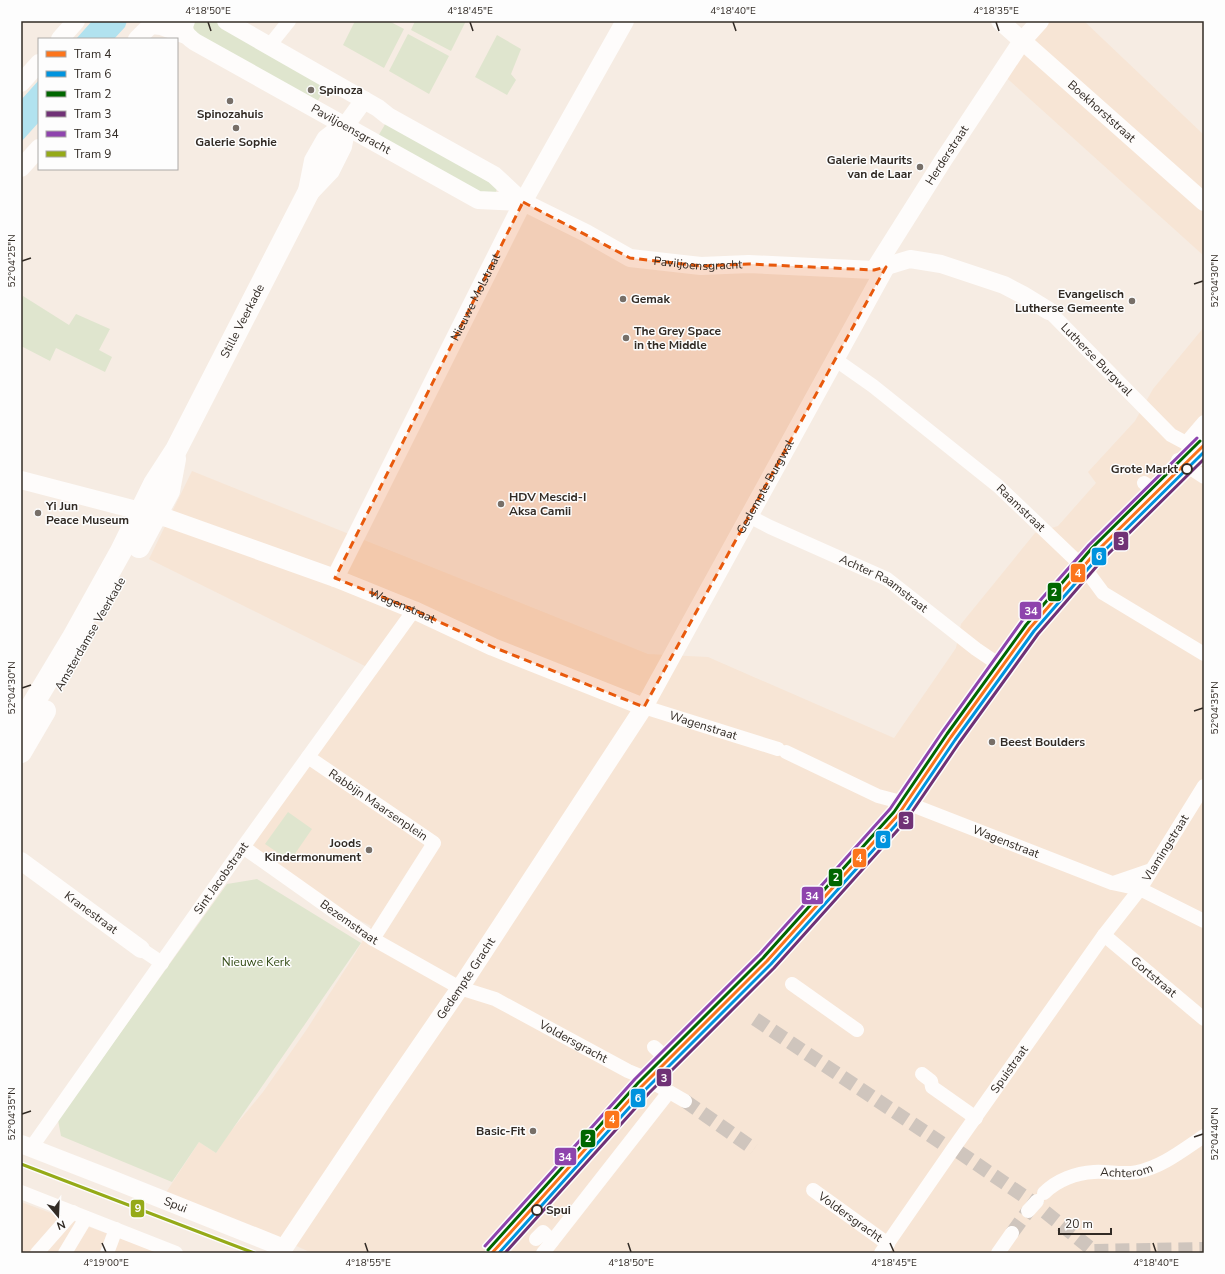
<svg xmlns="http://www.w3.org/2000/svg" width="1225" height="1274" viewBox="0 0 1225 1274" font-family="'Nunito Sans',sans-serif">
	<style>
		.built { fill: #f7e5d5 }
		.green { fill: #dfe5ce }
		.water { fill: #b1e2ef }
		.lines { fill: none; stroke-linecap: round; stroke-linejoin: round }
		.pedestrian-tunnel { stroke: #cfc5bd; stroke-width: 14; stroke-dasharray: 14 7; stroke-linecap: butt }
		.pedestrian { stroke: #fefcfb; stroke-width: 14 }
		.minor { stroke: #fefcfb; stroke-width: 18 }
		.tertiary { stroke: #fefcfb; stroke-width: 22 }
		.tram-1-casing { stroke: #fdfdfd; stroke-width: 6 }
		.tram-2-casing { stroke: #fdfdfd; stroke-width: 6 }
		.tram-3-casing { stroke: #fdfdfd; stroke-width: 6 }
		.tram-4-casing { stroke: #fdfdfd; stroke-width: 6 }
		.tram-5-casing { stroke: #fdfdfd; stroke-width: 6 }
		.tram-6-casing { stroke: #fdfdfd; stroke-width: 6 }
		.tram-1 { stroke: #fc751c; stroke-width: 3 }
		.tram-2 { stroke: #0093de; stroke-width: 3 }
		.tram-3 { stroke: #060; stroke-width: 3 }
		.tram-4 { stroke: #703276; stroke-width: 3 }
		.tram-5 { stroke: #8e44ad; stroke-width: 3 }
		.tram-6 { stroke: #95aa18; stroke-width: 3 }
		.marked { fill: #e8590c; fill-opacity: 0.2; stroke: #e8590c; stroke-width: 3; stroke-dasharray: 8 5; stroke-linejoin: round }
		.ticks { fill: none; stroke: #322b25; stroke-width: 1.5 }
		.poi-dot { fill: #776f68; stroke: #fdfdfd; stroke-width: 1.5 }
		.stop-dot { fill: #fdfdfd; stroke: #322b25; stroke-width: 2 }
		.labels { text-anchor: middle; stroke-width: 3; stroke-linejoin: round; paint-order: stroke }
		.poi-label { font-size: 12px; font-weight: bold; fill: #322b25; stroke: #fdfdfd; text-anchor: start }
		.street-label { font-size: 12px; fill: #322b25; stroke: #fdfdfd }
		.stop-label { font-size: 12px; font-weight: bold; fill: #322b25; stroke: #fdfdfd; text-anchor: end }
		.park-label { font-size: 12px; fill: #324b14; stroke: #fdfdfd }
		.line-badge { stroke: #fdfdfd; stroke-width: 1.5 }
		.badge-label { font-size: 11px; text-anchor: middle; font-weight: bold; fill: #fff }
		.neatline { fill: none; stroke: #322b25; stroke-width: 1.5 }
		.ticks-label { font-size: 10px; text-anchor: middle; fill: #322b25 }
	</style>
	<rect width="100%" height="100%" fill="#f6ece3"/>
	<path class="built" d="M1043,21H1084L1204,135V256L1000,72Z
		M1204,327V1253H312L283,1240L163,1197L199,1142L216,1153L230,1132L263,1092L307,1029L355,954L371,926L308,894L250,850L373,670L149,559L192,471L648,654L708,657L894,738L956,648L961,624L1035,533L1058,526L1096,483L1088,472L1135,421L1153,389Z
		M21,1202L160,1253H21Z"/>
	<path class="green" d="M186,21H226L329,80L314,108L195,42Z
		M355,21H389L404,29L384,68L343,45Z
		M415,21H466L451,51L411,30Z
		M408,34L449,56L429,94L389,71Z
		M497,35L521,49L511,74L516,80L507,95L475,77Z
		M387,121L497,187L496,193L490,197L377,138Z
		M23,296L69,325L76,314L110,329L99,350L112,357L105,372L56,348L50,361L21,346V300Z
		M288,812L312,829L290,861L265,844Z
		M257,879L361,943L216,1153L199,1142L172,1182L61,1136L58,1120L227,884Z"/>
	<path class="water" d="M92,21H127L125,27L114,39H76Z
		M39,80V122L21,142V100Z"/>
	<g class="lines">
		<path class="pedestrian-tunnel" d="M755,1019L946,1146
			M685,1101L754,1149
			M959,1152L1034,1203L1094,1251L1204,1249
			M1012,1233L1028,1211"/>
		<g class="pedestrian">
			<path d="M269,46L289,21"/>
			<path id="s1" d="M1049,311L1171,435L1186,443"/>
			<path id="s2" d="M836,360L873,386L998,486L1086,570L1103,593L1204,654"/>
			<path d="M1186,443L1204,422"/>
			<path d="M1186,443L1204,442"/>
			<path d="M1178,460L1204,477"/>
			<path d="M1144,483L1153,489"/>
			<path id="s3" d="M749,516L770,527L887,579L976,649L1007,670"/>
			<path id="s4" d="M644,707L778,749"/>
			<path id="s5" d="M786,752L878,796L912,805L1112,883L1140,889L1204,921"/>
			<path id="s6" d="M308,757L434,843L373,939"/>
			<path id="s7" d="M243,847L373,939L460,988L495,999L628,1071L645,1078L685,1101"/>
			<path d="M1113,883L1151,870"/>
			<path id="s8" d="M1104,935L1204,1019"/>
			<path d="M141,949L162,963"/>
			<path d="M792,984L857,1030"/>
			<path d="M654,1047L666,1058"/>
			<path d="M922,1074L931,1081L932,1087L976,1118"/>
			<path id="s9" d="M31,1148L243,847L414,610"/>
			<path id="s10" d="M813,1190L888,1244"/>
			<path d="M21,1192L176,1253"/>
			<path id="s11" d="M1044,1193C1057,1180 1076,1173 1094,1172C1108,1171 1123,1175 1137,1172C1162,1167 1183,1150 1204,1136"/>
			<path d="M1028,1211L1037,1201"/>
			<path d="M536,1239L543,1232L552,1241"/>
			<path d="M37,1253L73,1212"/>
			<path d="M65,1253L86,1218"/>
			<path d="M107,1253L116,1229"/>
			<path d="M543,1253L669,1092"/>
			<path id="s12" d="M881,1253L953,1149L1104,935L1140,889L1204,786"/>
			<path d="M998,1253L1012,1233"/>
		</g>
		<g class="minor">
			<path id="s13" d="M186,21C181,31 188,37 195,42L478,200L523,202"/>
			<path id="s14" d="M226,21L378,108L388,116L494,175L523,202L586,233L630,258L701,266L749,264L874,270L910,259L941,264L1004,285L1023,295L1049,311"/>
			<path id="s15" d="M1000,21L1204,202"/>
			<path d="M60,39L76,21"/>
			<path d="M137,39L151,25L161,26L186,35"/>
			<path d="M21,83L39,63"/>
			<path d="M345,126L364,100"/>
			<path d="M21,168L39,148"/>
			<path id="s16" d="M874,270L944,159L1022,41L1040,21"/>
			<path id="s17" d="M21,480L167,518L335,578L414,610L493,647L644,707"/>
			<path id="s18" d="M335,578L523,202L625,21"/>
			<path id="s19" d="M21,861L141,949"/>
			<path id="s20" d="M21,1144L111,1179L284,1248L383,1100L460,988L644,707L886,267"/>
		</g>
		<g class="tertiary">
			<path d="M309,191L315,161L327,140L345,126"/>
			<path d="M139,547L169,491L175,459"/>
			<path id="s21" d="M21,724L72,639L121,551L154,484L176,450L309,191L329,170L341,146L345,126"/>
			<path d="M21,752L45,711"/>
		</g>
		<defs>
			<path id="tram-1" d="M492,1253L642,1086L767,961L898,815L951,737L1030,628L1096,552L1204,445"/>
			<path id="tram-2" d="M499,1253L646,1089L771,964L902,818L955,740L1034,631L1100,555L1204,452"/>
			<path id="tram-3" d="M488,1250L638,1083L763,958L894,812L947,734L1026,625L1092,548L1200,441"/>
			<path id="tram-4" d="M505,1253L649,1093L774,968L905,822L959,743L1038,634L1103,559L1204,459"/>
			<path id="tram-5" d="M485,1246L635,1079L760,954L890,809L943,731L1022,621L1089,545L1197,438"/>
			<path id="tram-6" d="M21,1164L254,1253"/>
		</defs>
		<use href="#tram-1" class="tram-1-casing"/>
		<use href="#tram-2" class="tram-2-casing"/>
		<use href="#tram-3" class="tram-3-casing"/>
		<use href="#tram-4" class="tram-4-casing"/>
		<use href="#tram-5" class="tram-5-casing"/>
		<use href="#tram-6" class="tram-6-casing"/>
		<use href="#tram-1" class="tram-1"/>
		<use href="#tram-2" class="tram-2"/>
		<use href="#tram-3" class="tram-3"/>
		<use href="#tram-4" class="tram-4"/>
		<use href="#tram-5" class="tram-5"/>
		<use href="#tram-6" class="tram-6"/>
	</g>
	<path class="marked" d="M523,202L630,258L701,266L749,264L874,270L886,267L644,707L493,647L414,610L335,578Z"/>
	<path class="ticks" d="M208,22L211,31M470,22L473,31M733,22L736,31M996,22L999,31M22,261L31,258M1194,284L1203,281M22,688L31,685M1194,711L1203,708M22,1114L31,1111M1194,1137L1203,1134M102,1243L106,1252M365,1243L368,1252M628,1243L631,1252M890,1243L894,1252M1153,1243L1156,1252"/>
	<g class="poi-dot">
		<circle cx="311" cy="90" r="4"/>
		<circle cx="230" cy="101" r="4"/>
		<circle cx="236" cy="128" r="4"/>
		<circle cx="920" cy="167" r="4"/>
		<circle cx="623" cy="299" r="4"/>
		<circle cx="1132" cy="301" r="4"/>
		<circle cx="626" cy="338" r="4"/>
		<circle cx="501" cy="504" r="4"/>
		<circle cx="38" cy="513" r="4"/>
		<circle cx="992" cy="742" r="4"/>
		<circle cx="369" cy="850" r="4"/>
		<circle cx="533" cy="1131" r="4"/>
	</g>
	<g class="stop-dot">
		<circle cx="1187" cy="469" r="5"/>
		<circle cx="537" cy="1210" r="5"/>
	</g>
	<g class="labels">
		<g class="poi-label">
			<text x="319" y="94">Spinoza</text>
			<text x="230" y="118" text-anchor="middle">Spinozahuis</text>
			<text x="236" y="146" text-anchor="middle">Galerie Sophie</text>
			<text x="912" y="164" text-anchor="end">Galerie Maurits<tspan x="912" dy="14">van de Laar</tspan></text>
			<text x="1124" y="298" text-anchor="end">Evangelisch<tspan x="1124" dy="14">Lutherse Gemeente</tspan></text>
			<text x="631" y="303">Gemak</text>
			<text x="634" y="335">The Grey Space<tspan x="634" dy="14">in the Middle</tspan></text>
			<text x="509" y="501">HDV Mescid-I<tspan x="509" dy="14">Aksa Camii</tspan></text>
			<text x="46" y="510">Yi Jun<tspan x="46" dy="14">Peace Museum</tspan></text>
			<text x="1000" y="746">Beest Boulders</text>
			<text x="361" y="847" text-anchor="end">Joods<tspan x="361" dy="14">Kindermonument</tspan></text>
			<text x="525" y="1135" text-anchor="end">Basic-Fit</text>
		</g>
		<g class="street-label">
			<text dy="4" stroke="none"><textPath href="#s15" startOffset="136">Boekhorststraat</textPath></text>
			<text dy="4" stroke="none"><textPath href="#s13" startOffset="204">Paviljoensgracht</textPath></text>
			<text dy="4" stroke="none"><textPath href="#s16" startOffset="136">Herderstraat</textPath></text>
			<text dy="4" stroke="none"><textPath href="#s14" startOffset="538">Paviljoensgracht</textPath></text>
			<text dy="4" stroke="none"><textPath href="#s18" startOffset="314">Nieuwe Molstraat</textPath></text>
			<text dy="4" stroke="none"><textPath href="#s21" startOffset="460">Stille Veerkade</textPath></text>
			<text dy="4" stroke="none"><textPath href="#s1" startOffset="68">Lutherse Burgwal</textPath></text>
			<text dy="4" stroke="none"><textPath href="#s20" startOffset="1184">Gedempte Burgwal</textPath></text>
			<text dy="4" stroke="none"><textPath href="#s2" startOffset="237">Raamstraat</textPath></text>
			<text dy="4" stroke="none"><textPath href="#s3" startOffset="151">Achter Raamstraat</textPath></text>
			<text dy="4" stroke="none"><textPath href="#s17" startOffset="402">Wagenstraat</textPath></text>
			<text transform="translate(90 634) rotate(-60)" y="4">Amsterdamse Veerkade</text>
			<text dy="4" stroke="none"><textPath href="#s4" startOffset="62">Wagenstraat</textPath></text>
			<text dy="4" stroke="none"><textPath href="#s6" startOffset="85">Rabbijn Maarsenplein</textPath></text>
			<text dy="4" stroke="none"><textPath href="#s5" startOffset="238">Wagenstraat</textPath></text>
			<text dy="4" stroke="none"><textPath href="#s12" startOffset="495">Vlamingstraat</textPath></text>
			<text dy="4" stroke="none"><textPath href="#s9" startOffset="330">Sint Jacobstraat</textPath></text>
			<text dy="4" stroke="none"><textPath href="#s19" startOffset="87">Kranestraat</textPath></text>
			<text dy="4" stroke="none"><textPath href="#s7" startOffset="130">Bezemstraat</textPath></text>
			<text dy="4" stroke="none"><textPath href="#s8" startOffset="65">Gortstraat</textPath></text>
			<text dy="4" stroke="none"><textPath href="#s20" startOffset="608">Gedempte Gracht</textPath></text>
			<text dy="4" stroke="none"><textPath href="#s7" startOffset="385">Voldersgracht</textPath></text>
			<text dy="4" stroke="none"><textPath href="#s12" startOffset="224">Spuistraat</textPath></text>
			<text dy="4" stroke="none"><textPath href="#s11" startOffset="88">Achterom</textPath></text>
			<text dy="4" stroke="none"><textPath href="#s20" startOffset="166">Spui</textPath></text>
			<text dy="4" stroke="none"><textPath href="#s10" startOffset="46">Voldersgracht</textPath></text>
		</g>
		<g class="stop-label">
			<text x="1178" y="473">Grote Markt</text>
			<text x="546" y="1214" text-anchor="start">Spui</text>
		</g>
		<g class="park-label">
			<text x="256" y="966">Nieuwe Kerk</text>
		</g>
	</g>
	<g class="line-badge">
		<rect x="1113" y="531" width="16" height="20" rx="4" fill="#703276"/>
		<rect x="1091" y="547" width="16" height="19" rx="4" fill="#0093de"/>
		<rect x="1070" y="563" width="16" height="20" rx="4" fill="#fc751c"/>
		<rect x="1047" y="582" width="15" height="20" rx="4" fill="#060"/>
		<rect x="1019" y="601" width="23" height="19" rx="4" fill="#8e44ad"/>
		<rect x="898" y="811" width="16" height="19" rx="4" fill="#703276"/>
		<rect x="875" y="830" width="16" height="19" rx="4" fill="#0093de"/>
		<rect x="852" y="848" width="15" height="20" rx="4" fill="#fc751c"/>
		<rect x="828" y="868" width="15" height="19" rx="4" fill="#060"/>
		<rect x="801" y="886" width="23" height="19" rx="4" fill="#8e44ad"/>
		<rect x="656" y="1068" width="16" height="19" rx="4" fill="#703276"/>
		<rect x="630" y="1088" width="16" height="20" rx="4" fill="#0093de"/>
		<rect x="604" y="1110" width="16" height="19" rx="4" fill="#fc751c"/>
		<rect x="580" y="1129" width="16" height="19" rx="4" fill="#060"/>
		<rect x="554" y="1147" width="23" height="19" rx="4" fill="#8e44ad"/>
		<rect x="130" y="1199" width="15" height="19" rx="4" fill="#95aa18"/>
	</g>
	<g class="badge-label">
		<text x="1121" y="545">3</text>
		<text x="1099" y="560">6</text>
		<text x="1078" y="577">4</text>
		<text x="1054" y="596">2</text>
		<text x="1031" y="615">34</text>
		<text x="906" y="824">3</text>
		<text x="883" y="843">6</text>
		<text x="859" y="862">4</text>
		<text x="836" y="881">2</text>
		<text x="812" y="900">34</text>
		<text x="664" y="1082">3</text>
		<text x="638" y="1102">6</text>
		<text x="612" y="1123">4</text>
		<text x="588" y="1142">2</text>
		<text x="565" y="1161">34</text>
		<text x="138" y="1212">9</text>
	</g>
	<rect width="1225" height="1274" fill="none" stroke="#fdfdfd" stroke-width="44"/>
	<rect x="38" y="38" width="140" height="132" fill="#fdfdfd" stroke="#aca9a7"/>
	<rect x="46" y="51" width="20" height="6" fill="#fc751c" stroke="#aca9a7"/>
	<text x="74" y="58" font-size="12" fill="#322b25">Tram 4</text>
	<rect x="46" y="71" width="20" height="6" fill="#0093de" stroke="#aca9a7"/>
	<text x="74" y="78" font-size="12" fill="#322b25">Tram 6</text>
	<rect x="46" y="91" width="20" height="6" fill="#006600" stroke="#aca9a7"/>
	<text x="74" y="98" font-size="12" fill="#322b25">Tram 2</text>
	<rect x="46" y="111" width="20" height="6" fill="#703276" stroke="#aca9a7"/>
	<text x="74" y="118" font-size="12" fill="#322b25">Tram 3</text>
	<rect x="46" y="131" width="20" height="6" fill="#8e44ad" stroke="#aca9a7"/>
	<text x="74" y="138" font-size="12" fill="#322b25">Tram 34</text>
	<rect x="46" y="151" width="20" height="6" fill="#95aa18" stroke="#aca9a7"/>
	<text x="74" y="158" font-size="12" fill="#322b25">Tram 9</text>
	<g transform="translate(58 1216) rotate(161)" stroke="#fdfdfd" stroke-width="3" paint-order="stroke">
	<path d="M0-3L7 15L0 10L-7 15Z" fill="#322b25"/>
	<text y="-6" font-size="11" font-weight="bold" text-anchor="middle" fill="#322b25">N</text>
	</g>
	<path d="M1059 1228v6h52v-6" fill="none" stroke="#322b25" stroke-width="2"/>
	<text x="1065" y="1228" font-size="12" fill="#322b25" stroke="#fdfdfd" stroke-width="3" paint-order="stroke">20 m</text>
	<rect x="22" y="22" width="1181" height="1230" class="neatline"/>
	<g class="ticks-label">
		<text x="208" y="14">4°18'50"E</text>
		<text x="470" y="14">4°18'45"E</text>
		<text x="733" y="14">4°18'40"E</text>
		<text x="996" y="14">4°18'35"E</text>
		<text transform="translate(11 261) rotate(-90)" y="4">52°04'25"N</text>
		<text transform="translate(1214 281) rotate(-90)" y="4">52°04'30"N</text>
		<text transform="translate(11 688) rotate(-90)" y="4">52°04'30"N</text>
		<text transform="translate(1214 708) rotate(-90)" y="4">52°04'35"N</text>
		<text transform="translate(11 1114) rotate(-90)" y="4">52°04'35"N</text>
		<text transform="translate(1214 1134) rotate(-90)" y="4">52°04'40"N</text>
		<text x="106" y="1266">4°19'00"E</text>
		<text x="368" y="1266">4°18'55"E</text>
		<text x="631" y="1266">4°18'50"E</text>
		<text x="894" y="1266">4°18'45"E</text>
		<text x="1156" y="1266">4°18'40"E</text>
	</g>
</svg>
